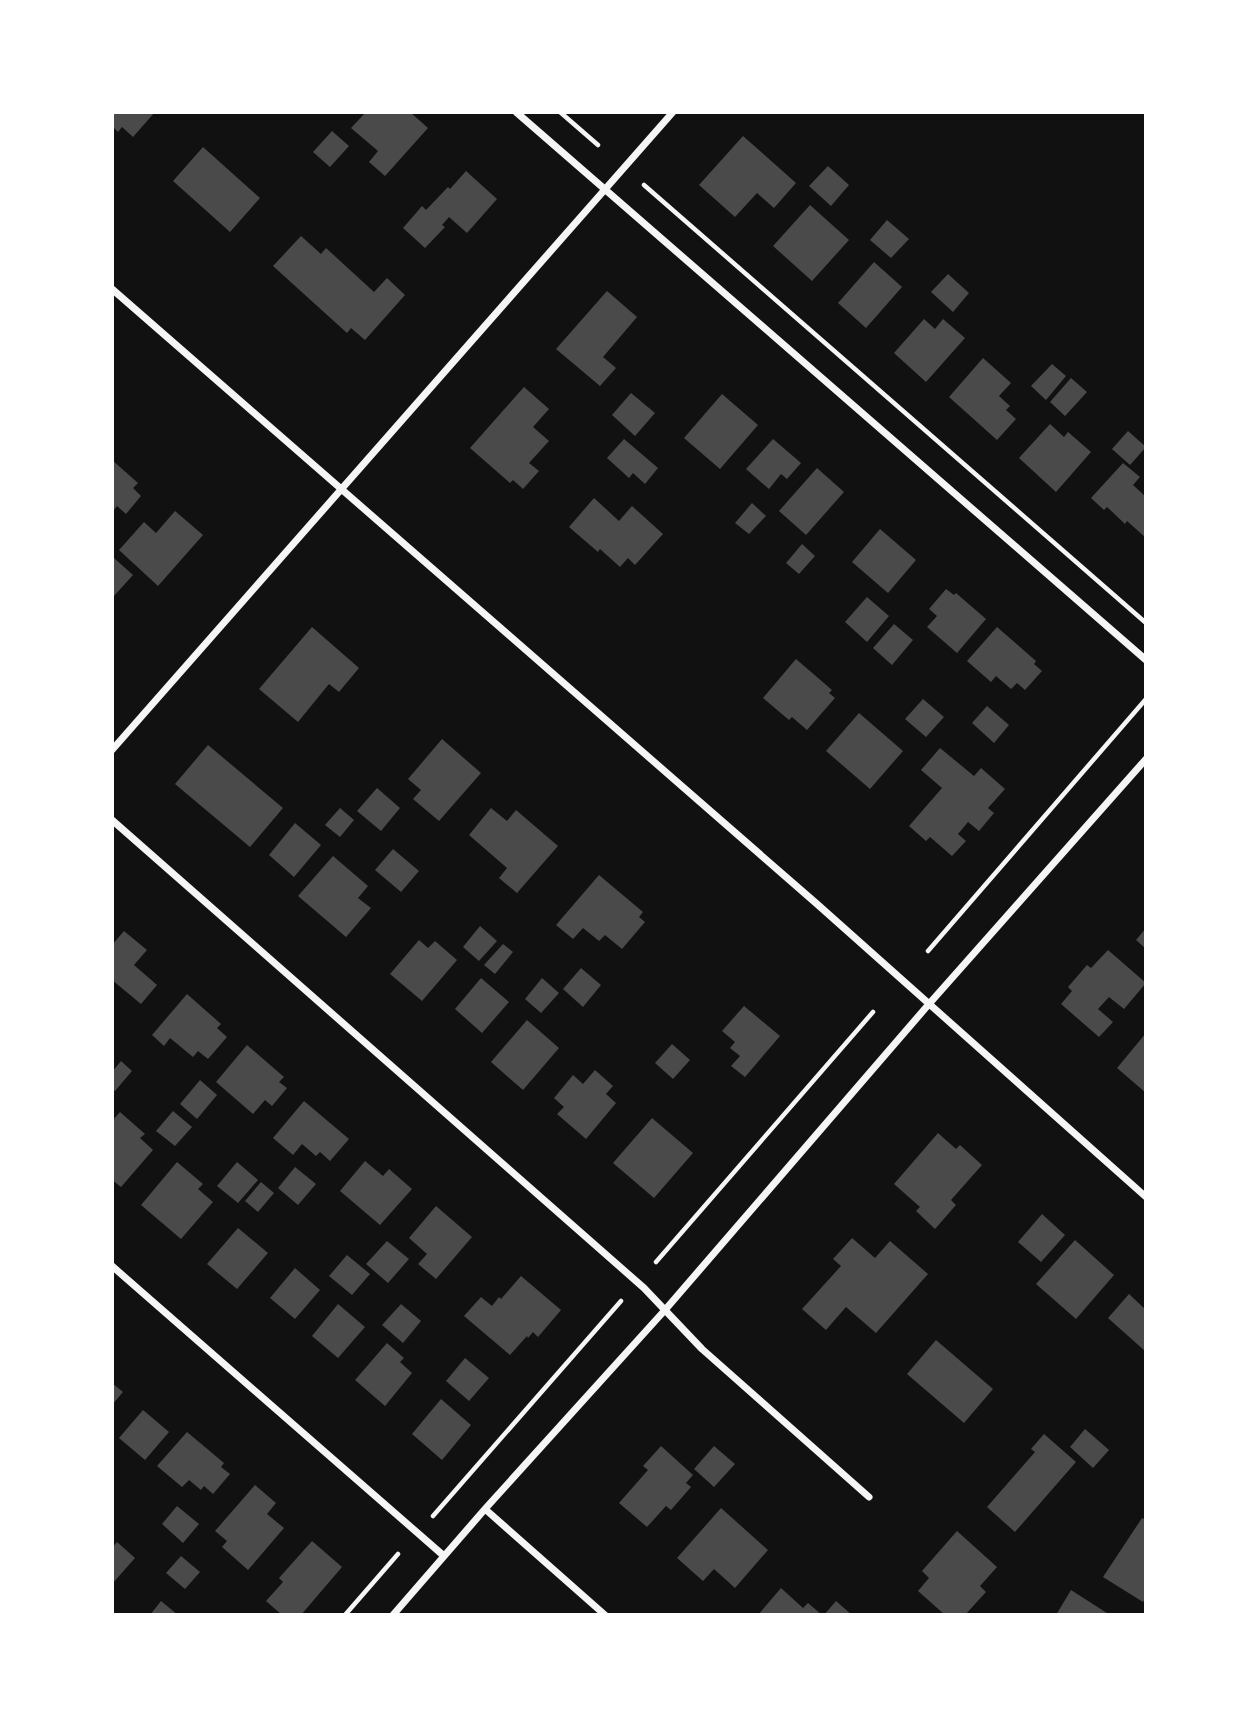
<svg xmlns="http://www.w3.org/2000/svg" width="1258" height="1727" viewBox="0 0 1258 1727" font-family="'Noto Sans',sans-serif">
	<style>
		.building { fill: #4a4a4a }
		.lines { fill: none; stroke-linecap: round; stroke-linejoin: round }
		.path { stroke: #f5f5f5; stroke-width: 4.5 }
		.minor { stroke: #f5f5f5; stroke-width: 7 }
	</style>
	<rect width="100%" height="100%" fill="#111"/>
	<path class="building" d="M112,112H155L133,137L122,127L118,132L112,126Z
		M366,112H410L428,128L385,176L369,162L378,151L351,128Z
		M332,131L349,146L330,167L313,152Z
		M743,136L796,183L774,208L757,193L735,217L699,185Z
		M203,147L260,198L230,232L173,181Z
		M828,166L849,185L831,206L809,186Z
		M466,171L497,199L467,233L449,217L442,225L445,227L425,248L403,228L422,206L426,210L448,187L450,189Z
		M810,205L849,240L812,281L773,246Z
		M887,220L909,239L891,258L870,240Z
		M301,236L321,254L326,248L374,292L387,278L405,295L365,340L351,328L347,333L273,266Z
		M874,262L902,287L866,328L838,303Z
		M948,274L969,293L953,312L931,292Z
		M607,291L637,317L603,357L616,368L600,386L556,349Z
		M924,319L935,329L943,319L965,338L926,382L894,353Z
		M983,358L1011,383L999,396L1010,406L1006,410L1016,419L997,440L949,397Z
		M1052,364L1066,376L1046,400L1031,386Z
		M1071,378L1087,392L1065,416L1050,402Z
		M524,387L549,409L533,427L549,441L529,463L539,471L523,489L513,480L510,483L470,448Z
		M631,393L655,413L635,436L612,415Z
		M722,394L758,425L720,469L684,438Z
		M1050,424L1064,437L1068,432L1091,452L1056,492L1019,458Z
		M1128,431L1146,447L1130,465L1112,449Z
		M624,439L658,468L645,484L633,473L629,478L607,458Z
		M773,439L801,463L787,479L781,474L769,489L746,469Z
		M112,460L138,483L133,488L141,496L126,514L117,506L114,510L112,509Z
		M1123,463L1140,477L1133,485L1146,497L1144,500L1146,502V538L1127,521L1125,524L1107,507L1104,510L1091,498Z
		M817,468L844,492L806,535L779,511Z
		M594,498L619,521L632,506L663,534L635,565L628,558L620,567L600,549L598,552L569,527Z
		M752,503L766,516L749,534L735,523Z
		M175,511L203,535L158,586L119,550L144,522L156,533Z
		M880,529L916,560L888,593L852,562Z
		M802,544L815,556L799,574L786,563Z
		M114,558L133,575L114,596L112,594V560Z
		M946,589L954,595L956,593L986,619L957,653L927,627L937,616L929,609Z
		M867,597L889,616L867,642L845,622Z
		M894,624L913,640L892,665L873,648Z
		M312,627L359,668L339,692L329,684L298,722L259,689Z
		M997,627L1036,661L1034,664L1042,671L1025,690L1017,683L1011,689L996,676L991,682L967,661Z
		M796,659L832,690L829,693L835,698L807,730L792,717L789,720L763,698Z
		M923,699L944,717L926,737L905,719Z
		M987,706L1009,725L994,743L972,723Z
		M859,713L903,751L870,789L826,751Z
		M442,739L481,773L439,821L413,799L421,790L408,779Z
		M208,745L283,808L250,847L175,784Z
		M940,748L974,776L981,768L1005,789L988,808L994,813L979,831L968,822L958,834L966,841L952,856L930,837L926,841L909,826L942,788L921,770Z
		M377,788L400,808L381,831L357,811Z
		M340,808L354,820L340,837L325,825Z
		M491,808L507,821L516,810L558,846L517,893L499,878L507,868L469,835Z
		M295,823L321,845L294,877L269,855Z
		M393,849L419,871L401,892L375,870Z
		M333,856L368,886L358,898L371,908L346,937L298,896Z
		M599,875L643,912L639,917L645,922L622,949L605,935L599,941L583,928L573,939L556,925Z
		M480,926L497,941L479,961L463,947Z
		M1146,928V949L1136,940Z
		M124,931L147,950L134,965L157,985L141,1004L112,980V945Z
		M419,940L428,948L435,941L457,960L422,1001L390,974Z
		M503,944L513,952L495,974L484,965Z
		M1108,950L1146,983L1124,1009L1109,997L1098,1009L1113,1022L1099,1037L1061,1004L1072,991L1068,987L1087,965L1091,968Z
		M581,968L601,985L583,1007L563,989Z
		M481,978L509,1002L482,1033L455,1009Z
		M542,978L559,993L541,1013L525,999Z
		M187,994L221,1024L217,1028L227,1037L208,1059L198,1051L193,1057L170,1038L164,1046L152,1035Z
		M744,1006L780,1036L745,1077L731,1066L740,1056L730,1048L735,1042L722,1031Z
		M527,1020L559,1048L523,1090L491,1062Z
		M1146,1033V1093L1117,1068Z
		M672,1044L690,1060L673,1079L655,1063Z
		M247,1045L284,1077L279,1082L287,1088L272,1106L265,1100L253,1114L216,1082Z
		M121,1061L132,1071L115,1091L112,1089V1072Z
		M595,1070L613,1086L606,1094L616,1103L586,1139L557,1114L564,1107L554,1098L573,1075L583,1084Z
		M200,1080L217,1095L197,1119L180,1104Z
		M304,1101L349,1139L330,1161L320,1152L316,1156L302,1144L293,1155L273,1138Z
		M173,1111L192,1127L175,1146L156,1131Z
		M120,1112L145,1134L140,1138L153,1150L121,1187L112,1180V1121Z
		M652,1118L693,1153L654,1198L613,1163Z
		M938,1133L956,1149L960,1145L982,1165L951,1200L956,1205L935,1229L916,1211L920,1207L894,1184Z
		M365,1161L383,1176L389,1169L412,1189L380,1225L340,1191Z
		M177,1162L203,1184L198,1189L213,1202L181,1239L141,1205Z
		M237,1162L258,1180L238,1203L217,1186Z
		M295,1167L316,1184L298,1205L278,1188Z
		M261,1182L274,1193L258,1212L245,1201Z
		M436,1206L472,1237L436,1279L418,1264L427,1254L409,1238Z
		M1042,1214L1065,1235L1041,1262L1018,1242Z
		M238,1228L268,1253L237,1289L207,1264Z
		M852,1238L875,1258L890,1241L928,1274L876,1333L846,1307L826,1330L802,1309L841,1266L833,1259Z
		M1075,1240L1114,1275L1076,1319L1036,1284Z
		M387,1241L409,1259L388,1283L366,1264Z
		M347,1255L370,1274L352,1295L329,1276Z
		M295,1268L320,1290L295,1319L270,1298Z
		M521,1276L561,1310L538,1337L533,1332L528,1338L527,1336L510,1355L464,1316L481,1297L492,1306L499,1297L501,1299Z
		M1129,1294L1146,1310V1352L1108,1318Z
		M338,1304L365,1327L338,1358L312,1336Z
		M401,1304L421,1321L403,1343L382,1325Z
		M936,1340L993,1389L964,1423L907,1374Z
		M387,1343L404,1358L400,1362L412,1373L385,1406L355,1380Z
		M465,1358L489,1378L469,1401L446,1381Z
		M112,1383L123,1392L112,1405Z
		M441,1399L471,1425L442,1460L412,1434Z
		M143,1410L169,1432L145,1460L119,1438Z
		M1085,1429L1109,1450L1093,1468L1070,1447Z
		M187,1432L224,1463L221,1467L230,1474L213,1494L204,1486L201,1490L189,1480L182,1487L157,1466Z
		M1044,1434L1076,1462L1015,1532L987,1507L1035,1452L1031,1449Z
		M661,1446L693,1475L686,1483L691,1487L671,1510L666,1506L647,1527L619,1503L648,1470L643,1466Z
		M714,1446L735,1464L714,1487L694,1469Z
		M255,1485L276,1503L267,1514L284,1528L248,1570L222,1547L227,1541L215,1531Z
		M177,1506L199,1524L183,1543L162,1524Z
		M721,1508L768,1550L735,1588L714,1569L703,1581L677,1558Z
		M1142,1518L1146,1520V1597L1143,1602L1103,1577Z
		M957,1531L997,1567L980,1586L986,1592L965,1615H945L918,1591L929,1578L922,1571Z
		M312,1541L342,1567L301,1615H282L266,1601L283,1582L279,1578Z
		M117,1542L135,1558L112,1584V1548Z
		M181,1556L200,1572L185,1589L166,1573Z
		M781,1588L803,1608L808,1603L822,1615H758Z
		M1071,1590L1110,1615H1056Z
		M161,1601L178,1615H150Z
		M836,1601L852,1615H824Z"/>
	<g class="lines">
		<path class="path" d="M560,112L598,145
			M644,185L1146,623
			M928,951L1146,699
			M656,1262L873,1012
			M433,1516L621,1301
			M345,1615L398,1554"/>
		<path class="minor" d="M516,112L1146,660
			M112,289L817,904L1146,1197
			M112,750L673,112
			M112,820L644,1288L702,1349L869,1497
			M112,1266L444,1556
			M485,1509L605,1615
			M393,1615L485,1509L665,1310L929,1004L1146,759"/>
	</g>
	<rect width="1258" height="1727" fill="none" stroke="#ffffff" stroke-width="228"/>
</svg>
